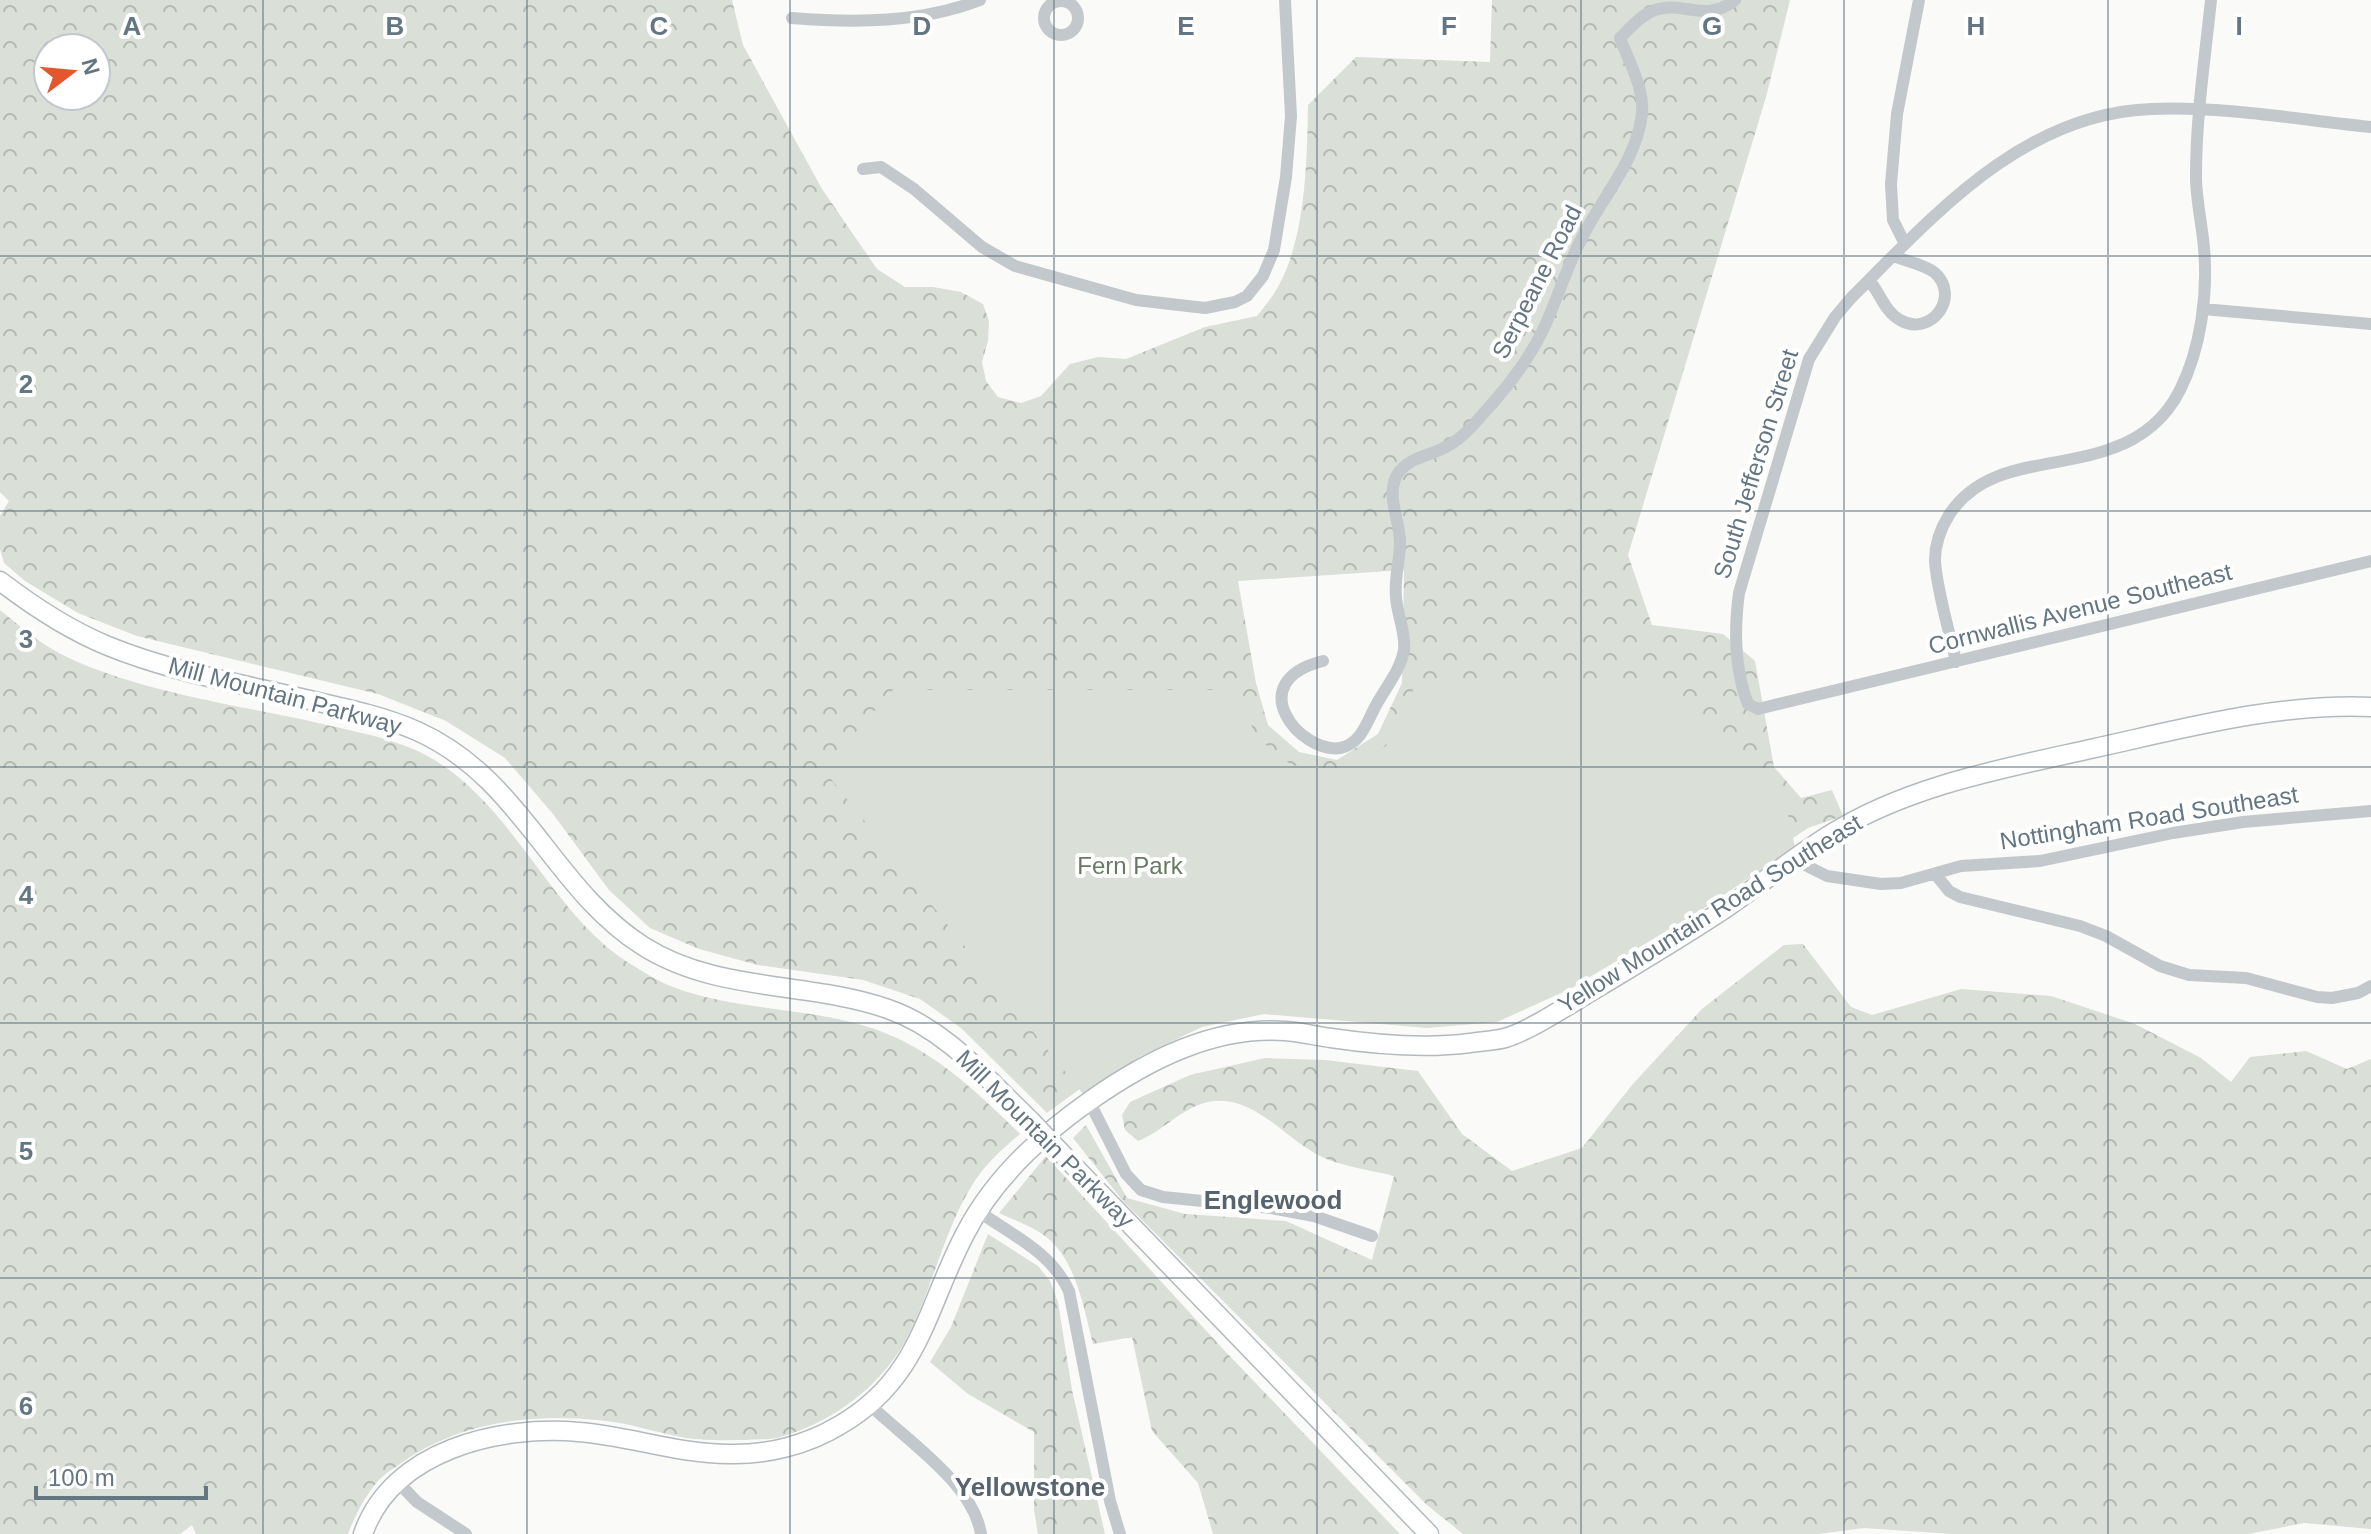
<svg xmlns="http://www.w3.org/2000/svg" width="2371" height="1534" viewBox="0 0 2371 1534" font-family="Helvetica,sans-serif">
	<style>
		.forest { fill: url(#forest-crowns); fill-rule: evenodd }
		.green { fill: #dadfd7 }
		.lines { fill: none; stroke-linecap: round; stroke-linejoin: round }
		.secondary-casing { stroke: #b3babf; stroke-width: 21 }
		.street { stroke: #c3c8cc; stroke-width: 12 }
		.secondary { stroke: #fff; stroke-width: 18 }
		.secondary-bridge-casing { stroke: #b3babf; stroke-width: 21; stroke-linecap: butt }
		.secondary-bridge { stroke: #fff; stroke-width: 18 }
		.grid { fill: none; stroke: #657683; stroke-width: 2; stroke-opacity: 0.55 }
		.labels { text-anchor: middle; stroke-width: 8; stroke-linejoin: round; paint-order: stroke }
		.street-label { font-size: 24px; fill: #657683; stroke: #fff }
		.park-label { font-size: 24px; fill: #687a64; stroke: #fff }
		.neighbourhood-label { font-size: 26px; font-weight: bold; fill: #57646e; stroke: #fff }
		.grid-label { font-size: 26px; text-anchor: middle; font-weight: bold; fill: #657683; stroke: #fff; stroke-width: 8; stroke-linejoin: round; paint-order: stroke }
	</style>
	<defs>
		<pattern id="forest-crowns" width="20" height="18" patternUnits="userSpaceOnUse" patternTransform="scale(2)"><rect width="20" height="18" fill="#dadfd7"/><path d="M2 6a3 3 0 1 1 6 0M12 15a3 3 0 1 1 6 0" fill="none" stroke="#b4b9b4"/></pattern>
	</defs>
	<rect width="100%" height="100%" fill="#fafaf8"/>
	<path class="forest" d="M0,0H732L743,45L822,189L877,269L905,287H933L961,292L983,304L989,321L988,341L982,362L986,381L998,397L1021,403L1041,396L1070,364L1098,357L1126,359L1205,327L1257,316C1263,308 1270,300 1275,292C1306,242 1307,162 1308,105L1356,57L1490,62L1492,0H1790L1766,97L1628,555L1652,625L1723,634L1755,661L1774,767L1801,798L1832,790L1843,816L1808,828L1699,902L1222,1013L1092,1080L1047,1113L961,1028L920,999L863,980L758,965L699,949L650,928L609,890L553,814L505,758L446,721L378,694L137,636L78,613L25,581L4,563L0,549V516L9,501L0,492ZM48,48H96V96H48ZM1404,570L1402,683L1378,734L1337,760L1299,752L1268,725L1256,683L1238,581Z
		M0,610C21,627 44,647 69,658C142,692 236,705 314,722C347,730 383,736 413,749C508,790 545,908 626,961C640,970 657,981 673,987C741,1013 818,1006 885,1033C938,1054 980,1095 1020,1134C1002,1149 983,1166 971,1187C944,1232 933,1285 910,1332C884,1385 833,1423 777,1438C767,1440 756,1439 747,1440C727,1440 706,1441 686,1438C657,1433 627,1422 597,1420C529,1413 458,1423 401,1463C393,1469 384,1474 377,1482C364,1498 355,1515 348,1534H196L192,1525L180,1534H0Z
		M1803,944L1851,1007L1872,1015L1961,989L2051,996L2135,1024L2201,1058L2231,1082L2250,1057L2306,1051L2347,1069L2371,1059V1529L2304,1523L2248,1534H1952L1864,1528L1818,1534H1463L1427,1505L1123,1201L1073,1138L1086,1125L1127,1198L1185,1214L1286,1221L1372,1260L1394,1176C1371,1170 1343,1167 1322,1157C1285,1140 1253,1092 1208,1102C1179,1109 1164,1131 1138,1141L1125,1130L1122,1115L1130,1102L1190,1075L1265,1058L1325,1060L1418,1071L1462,1134L1512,1171L1582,1148L1632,1085L1702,1009L1784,945Z
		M1046,1156L1223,1349L1400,1534H1213L1198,1483L1152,1431L1132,1337L1093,1344C1084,1309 1076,1259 1045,1236C1032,1226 1014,1220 999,1213Z
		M988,1234L1038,1266L1050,1281L1058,1302L1072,1390L1105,1534H1038L1034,1510V1432L968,1394L930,1362L951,1327Z"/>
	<path class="green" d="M1414,689H1662L1785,801L1795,847L1703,909L1570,989L1497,1022L1427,1028L1264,1014L1202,1027L1141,1056L1083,1094L823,769L893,690H1240L1255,736L1291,765L1339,773L1386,746Z"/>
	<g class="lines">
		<defs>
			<path id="secondary" d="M0,581C34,607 69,630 108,646C169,671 237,683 301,698C340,707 381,715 417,731C522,778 552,888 643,946C717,993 808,981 888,1009C946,1029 986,1078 1030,1120
				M1069,1161L1429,1534
				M363,1534C392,1450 499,1425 579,1432C629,1436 678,1454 729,1454C767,1455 807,1445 840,1425C920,1379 926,1308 965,1234C993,1179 1041,1135 1091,1100C1148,1060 1214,1026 1285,1031C1300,1032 1316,1036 1331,1038C1378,1045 1424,1049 1470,1043C1481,1041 1494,1041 1505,1038C1530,1031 1573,1002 1597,988C1640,962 1684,936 1726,908C1761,884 1794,857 1831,834C1909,785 2006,768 2095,748C2186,728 2278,703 2371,707"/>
		</defs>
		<use href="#secondary" class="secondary-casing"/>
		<path class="street" d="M1044 18a17 17 0 1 1 34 0a17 17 0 1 1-34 0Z
			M792,18C855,23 921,23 980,0
			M2371,127C2301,120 2223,106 2152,109C2024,113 1935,214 1851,298L1835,317L1809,359L1739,593C1734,630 1734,668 1748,704L1758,709L2371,561
			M863,169L881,167L914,189L982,247L1015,266L1136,300L1205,308L1235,302L1247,296L1263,276L1274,250L1286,177L1291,116L1285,0
			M1905,244L1893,220L1891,184L1897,114L1919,0
			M1869,280C1880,293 1885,312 1900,320C1931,338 1962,296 1934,272C1923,264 1906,261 1893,256
			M2203,309L2371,324
			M1323,661C1240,682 1301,754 1340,748C1360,744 1366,725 1374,709C1384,689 1400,672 1404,650C1406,632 1397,615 1396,597C1394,578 1400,561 1400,542C1400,520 1384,492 1399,472C1411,456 1435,455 1451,444C1463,437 1473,426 1482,415C1505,390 1527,363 1542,332C1558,299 1567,264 1585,232C1605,194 1638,157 1642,113C1644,87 1629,62 1620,38C1630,28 1641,15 1655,10C1684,0 1705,24 1735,0
			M1956,662C1950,633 1936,588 1935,560C1935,545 1941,528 1949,515C1986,458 2057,470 2113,448C2142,438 2166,418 2180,390C2201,348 2208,294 2204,248C2202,224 2196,200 2196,176C2196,117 2205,58 2211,0
			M1798,856L1805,865L1827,876L1881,884L1901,883L1961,866L2040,861L2173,833L2243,822L2371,811
			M1936,875L1949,891L1960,897L2080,926L2106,936L2160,966L2189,975L2246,978L2317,997L2332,998L2358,993L2371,986
			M1089,1101L1126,1174L1141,1190L1163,1197L1271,1208L1314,1216L1372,1236
			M978,1211C1012,1235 1051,1252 1069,1291L1110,1501L1120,1534
			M869,1404C906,1440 973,1483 981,1534
			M397,1481L417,1502L466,1534"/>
		<use href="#secondary" class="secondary"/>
		<defs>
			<path id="secondary-bridge" d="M1030,1120L1069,1161"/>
		</defs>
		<use href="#secondary-bridge" class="secondary-bridge-casing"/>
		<use href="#secondary-bridge" class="secondary-bridge"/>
	</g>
	<path class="grid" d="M263,0V1534M527,0V1534M790,0V1534M1054,0V1534M1317,0V1534M1581,0V1534M1844,0V1534M2108,0V1534M0,256H2371M0,511H2371M0,767H2371M0,1023H2371M0,1278H2371"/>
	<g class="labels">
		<g class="street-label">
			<text transform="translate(1537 282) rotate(-63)" y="8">Serpeane Road</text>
			<text transform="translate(1756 464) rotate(-73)" y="8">South Jefferson Street</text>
			<text transform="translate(2080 609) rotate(-14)" y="8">Cornwallis Avenue Southeast</text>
			<text transform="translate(285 696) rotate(15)" y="8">Mill Mountain Parkway</text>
			<text transform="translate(2149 818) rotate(-9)" y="8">Nottingham Road Southeast</text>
			<text transform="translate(1710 914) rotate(-32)" y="8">Yellow Mountain Road Southeast</text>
			<text transform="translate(1045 1139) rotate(45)" y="8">Mill Mountain Parkway</text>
		</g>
		<g class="park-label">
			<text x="1130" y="874">Fern Park</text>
		</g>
		<g class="neighbourhood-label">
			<text x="1273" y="1209">Englewood</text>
			<text x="1030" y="1496">Yellowstone</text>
		</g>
	</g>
	<g class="grid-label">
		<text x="132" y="35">A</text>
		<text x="395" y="35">B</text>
		<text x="659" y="35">C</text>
		<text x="922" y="35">D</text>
		<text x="1186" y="35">E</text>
		<text x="1449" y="35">F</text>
		<text x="1712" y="35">G</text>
		<text x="1976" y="35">H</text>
		<text x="2239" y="35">I</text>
		<text x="26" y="393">2</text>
		<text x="26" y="648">3</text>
		<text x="26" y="904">4</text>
		<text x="26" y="1160">5</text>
		<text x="26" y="1415">6</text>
	</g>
	<g transform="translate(72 72) rotate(74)"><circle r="38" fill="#ffffff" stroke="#c1c8cd" stroke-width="2"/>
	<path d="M0-6L14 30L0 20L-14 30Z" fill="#e4572e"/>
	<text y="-12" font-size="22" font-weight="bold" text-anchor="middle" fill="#657683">N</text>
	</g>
	<path d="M36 1486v12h170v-12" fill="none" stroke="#657683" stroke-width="4"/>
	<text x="48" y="1486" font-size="24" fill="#657683" stroke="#ffffff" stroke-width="6" paint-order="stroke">100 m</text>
</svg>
